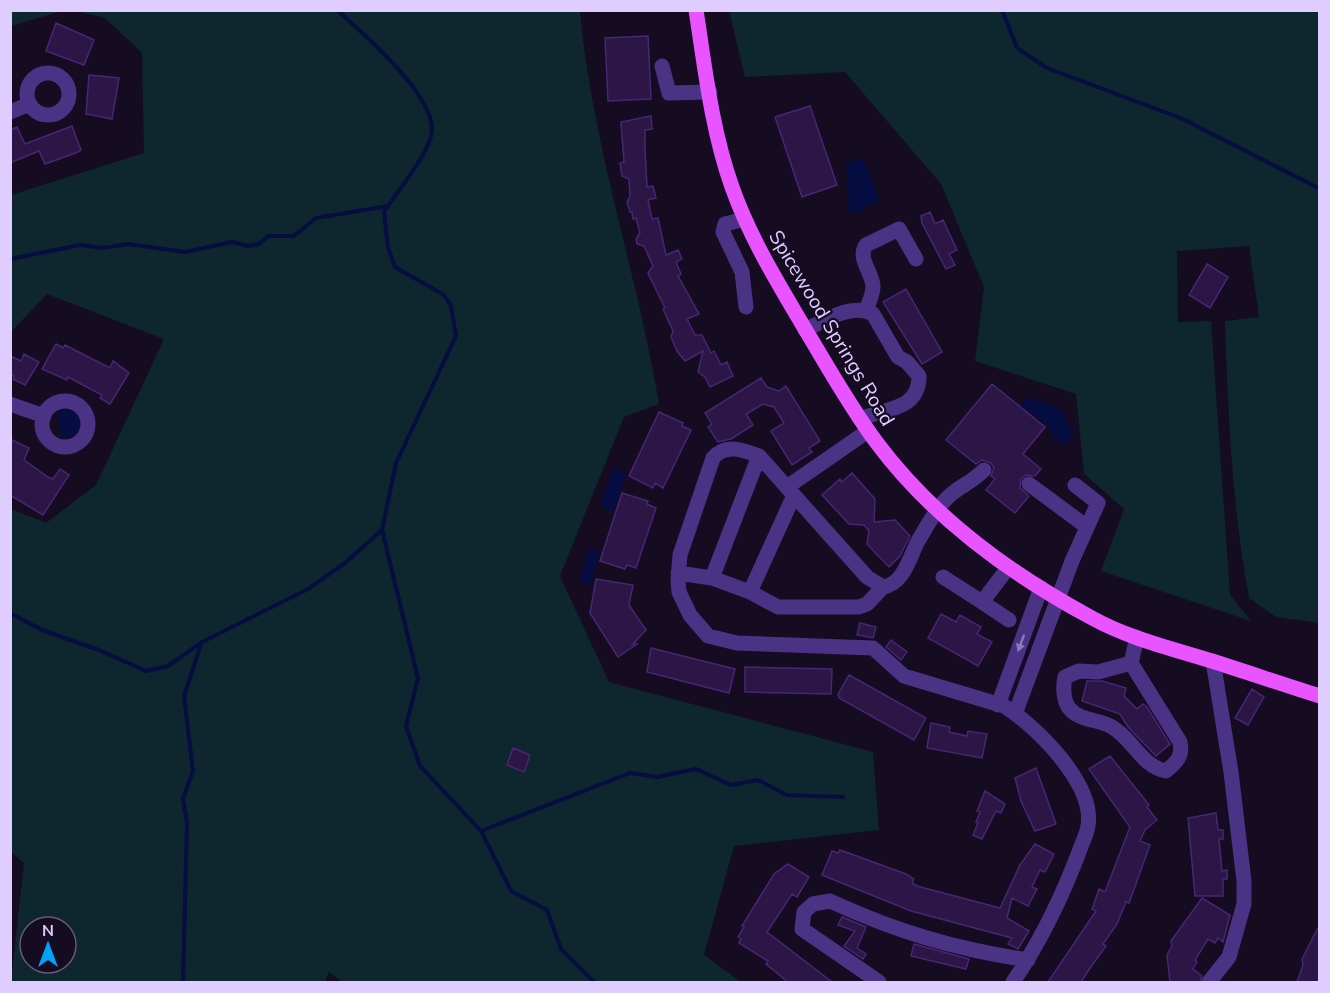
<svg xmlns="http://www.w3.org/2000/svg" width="1330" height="993" viewBox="0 0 1330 993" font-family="'Nunito Sans',sans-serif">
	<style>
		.green { fill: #0e262d; fill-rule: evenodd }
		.water { fill: #050d41 }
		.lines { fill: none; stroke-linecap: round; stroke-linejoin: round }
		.stream { stroke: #050d41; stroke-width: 4 }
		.building { fill: #2b1645; stroke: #482673; stroke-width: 1.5 }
		.minor { stroke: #4a3385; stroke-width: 15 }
		.major { stroke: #e854ff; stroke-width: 15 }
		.oneway { fill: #8d78bc }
		.labels { text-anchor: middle; stroke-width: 4.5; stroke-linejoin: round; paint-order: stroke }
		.street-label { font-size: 20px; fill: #dfcdff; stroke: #150c22 }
	</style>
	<rect width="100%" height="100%" fill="#150c22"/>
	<path class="green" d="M11,10H62V11L11,26Z
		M76,11H580C592,144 637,272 659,404L624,417L560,576L609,682L873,752L879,830L734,846L704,955L741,982H342L329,972L325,982H11L24,863L10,851L11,509L46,523L96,485L164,339L47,294L11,332V195L144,153L142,53L105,18ZM30,927H66V963H30Z
		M729,11H1319V623L1276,617L1249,598C1232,506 1228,414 1225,321L1259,317L1249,246L1177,251L1178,322L1211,321L1230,595L1251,621L1101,571L1124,509L1084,474L1076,394L975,361L984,287L941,184L845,72L745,77Z"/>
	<path class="water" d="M863,157L879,200L854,214L846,209L849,195L846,164Z
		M1026,397L1055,406L1066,416V423L1075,431L1065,446L1054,438L1051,429L1021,405Z
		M64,408L76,412L82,421L81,430L73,437L62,438L57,412Z
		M613,468L627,473L614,511L600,506Z
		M589,548L600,551L591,585L579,582Z"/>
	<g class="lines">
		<path class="stream" d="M337,10C364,34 432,93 432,129C432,151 396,193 384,212L388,248L395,267L444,295L451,306L456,336L396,463L382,530L418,678L406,726L420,766L481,831L511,891L547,910L561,949L594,982
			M1002,10L1017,48L1047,68L1183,119L1320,189
			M10,259L80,245L103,248L128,244L185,252L232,242L248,246L259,244L268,236H294L316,218L388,206
			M10,613L42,630L99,650L146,671L168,666L202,642L308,589L345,563L382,530
			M481,831L630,773L657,777L696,769L731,785L758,780L787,795L843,797
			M183,982L187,823L183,799L193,771L184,696L201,644"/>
	</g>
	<path class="building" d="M56,23L94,40L84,65L46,51Z
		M648,36L651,99L608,101L605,38Z
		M89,75L119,78L112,119L86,114Z
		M810,106L837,185L802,197L775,117Z
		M651,116L652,129L645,130V148L647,187L653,186L656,198L648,200L652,219L658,218L666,255L678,250L682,259L676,262L681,274L678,276L699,314L687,319L695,335H702L711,353L714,351L721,365L727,362L733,376L710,387L705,377L698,372L703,351L685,361L677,351L671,337L673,331L663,309L665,308L648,273L653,266L644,246L637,244L636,239L640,233L636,218L633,219L632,212H630L627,202L630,196L629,179L622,176L620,163L624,162L621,122Z
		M72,126L81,150L78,152L45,164L39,151L10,163V130L17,127L25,144Z
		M930,212L935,224L943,220L957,250L949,254L955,265L946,269L922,223L921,216Z
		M1207,264L1228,277L1210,308L1189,295Z
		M906,289L942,352L922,364L883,302Z
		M56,344L63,348L65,345L110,368L113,361L129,373L110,404L100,398L102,395L68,377L67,380L42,369Z
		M24,354L39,362L25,385L13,379L14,376L10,375V356L21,361Z
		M761,378L767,387L779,391L786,386L820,441L809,448L812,452L792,465L771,431L784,423L774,407L763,404L746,414L753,425L731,439L718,442L708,427L712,424L705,413Z
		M992,384L1045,427L1023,454L1041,469L1035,476L1026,475L1021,479L1020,488L1029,496L1015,513L986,490L995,479L991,476L994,468L991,463L982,460L976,464L946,440Z
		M659,412L683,423L682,426L691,430L663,488L655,483L653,488L629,476Z
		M10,439L29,448L24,460L48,477L53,479L60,469L69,475L43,515L10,495Z
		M852,473L875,499L874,522L895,520L910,536L900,556L889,567L867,544L869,531L864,525L849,524L822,495L840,479L842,482Z
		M622,493L648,501L647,504L656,508L636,568L627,565L625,569L600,561Z
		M596,579L633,585L629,605L646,630L633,644H637L618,657L590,613Z
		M941,614L956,622L960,615L981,627L977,634L992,642L978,666L928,638Z
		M860,623L876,627L873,638L857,635Z
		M891,640L907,652L901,660L886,647Z
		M651,648L735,669L729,693L647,672Z
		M745,667L832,669L831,694L745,692Z
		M849,675L926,718L914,740L839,698L838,694Z
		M1087,681H1102L1126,688L1124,696L1137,709L1143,704L1147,707L1170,744L1156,756L1128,727L1120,714L1082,701Z
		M1252,689L1264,697L1248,725L1235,718Z
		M931,723L950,727L949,732L967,736L968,731L987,734L982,758L927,748Z
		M513,748L530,755L524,772L507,765Z
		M1110,756L1149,805L1147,807L1157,820L1145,830L1140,841L1150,845L1129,903L1126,902L1117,924L1103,944L1106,946L1090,968L1081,982H1048L1096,911L1092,909L1099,889L1105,892L1130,827L1089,769Z
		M1036,768L1056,824L1035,831L1021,801L1015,778Z
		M985,791L1005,804L1001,813L996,811L982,839L973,835L978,823L976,822L980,812L977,811Z
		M1216,813L1218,830H1223V839H1219L1222,871L1227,870V879H1223V896H1195L1188,818Z
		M1035,844L1054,854L1045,872L1040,870L1032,887L1037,889L1028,906L1012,898L1007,918L1029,931L1018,949L1008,944L1012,938L911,911L822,875L832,851L838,853L840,850L906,874L914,879L912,883L917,886L1000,908L1020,865Z
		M788,864L809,877L797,897L792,894L767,932L832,982H788L766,964L768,961L739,943L741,939L738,937L744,927L742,926L774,874Z
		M1202,898L1230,915L1223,942L1218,938L1215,943L1208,939L1195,960L1197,962L1193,969L1202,976L1200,982H1170L1167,955L1172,946L1171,941Z
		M842,917L866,927L857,948L866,954L863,959L844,946L855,931L838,925Z
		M1320,924V982H1297L1303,965L1302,959Z
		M914,944L969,959L966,969L911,956Z"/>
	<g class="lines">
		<path class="minor" d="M662,66L669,93L710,92
			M27 94a21 21 0 1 1 42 0a21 21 0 1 1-42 0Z
			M10,112L30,104
			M745,219L725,224L723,232L742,272L746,307
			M866,310C869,302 873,295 873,286C872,272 857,258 866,245L899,229L916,259
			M805,330C824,321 853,302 873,314L898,357L907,362L919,376C919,411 885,408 860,419
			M42 424a23 23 0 1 1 46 0a23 23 0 1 1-46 0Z
			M10,404L44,416
			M984,470C974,480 965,484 954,492C940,502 927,526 918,541C910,556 904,584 883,587L867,577L759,456C744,450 725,443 713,458L680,555L678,580L679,592L690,615L708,636L737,643L873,648L904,676L1004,706C1036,726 1095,784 1088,826C1087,834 1082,843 1079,852C1062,897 1040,942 1013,982
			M1029,484L1087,527
			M787,487L868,431
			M1008,568L982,602L1009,620
			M678,573L712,578L750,592L794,495
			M943,577L982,602
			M712,578L759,456
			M750,592L778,607H859L867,604L883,587
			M1131,663L1098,672L1079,671L1065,677C1063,686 1063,700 1069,708C1079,721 1099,719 1112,727C1133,739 1141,766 1166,771C1177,762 1183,756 1180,742L1131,663L1137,637
			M998,705L1041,588
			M1015,714L1072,561L1098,503L1075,485
			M879,982L802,929L804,912L813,904L830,901C897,932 955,949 1028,960
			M1209,982L1229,957L1244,904V881L1231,772L1213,661"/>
		<path class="major" d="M696,10C705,69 712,131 732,187C750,238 778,283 805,329C828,367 850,407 877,443C933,518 1010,574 1092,618C1130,639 1174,649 1215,662C1250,673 1284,685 1320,696"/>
	</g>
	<defs><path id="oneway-solid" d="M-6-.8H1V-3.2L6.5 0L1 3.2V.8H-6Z" transform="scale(1.5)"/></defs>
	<use class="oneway" href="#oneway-solid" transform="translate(1021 643) rotate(110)"/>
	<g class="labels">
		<g class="street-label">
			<text transform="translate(832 328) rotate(59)" y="7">Spicewood Springs Road</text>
		</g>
	</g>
	<rect width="1330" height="993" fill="none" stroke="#dfcdff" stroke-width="24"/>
	<g transform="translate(48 945)"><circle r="28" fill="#150c22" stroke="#66597a" stroke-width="1.5"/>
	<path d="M0-4.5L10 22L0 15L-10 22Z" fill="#00a3f8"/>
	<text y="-9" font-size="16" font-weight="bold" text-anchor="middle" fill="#dfcdff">N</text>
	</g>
</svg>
